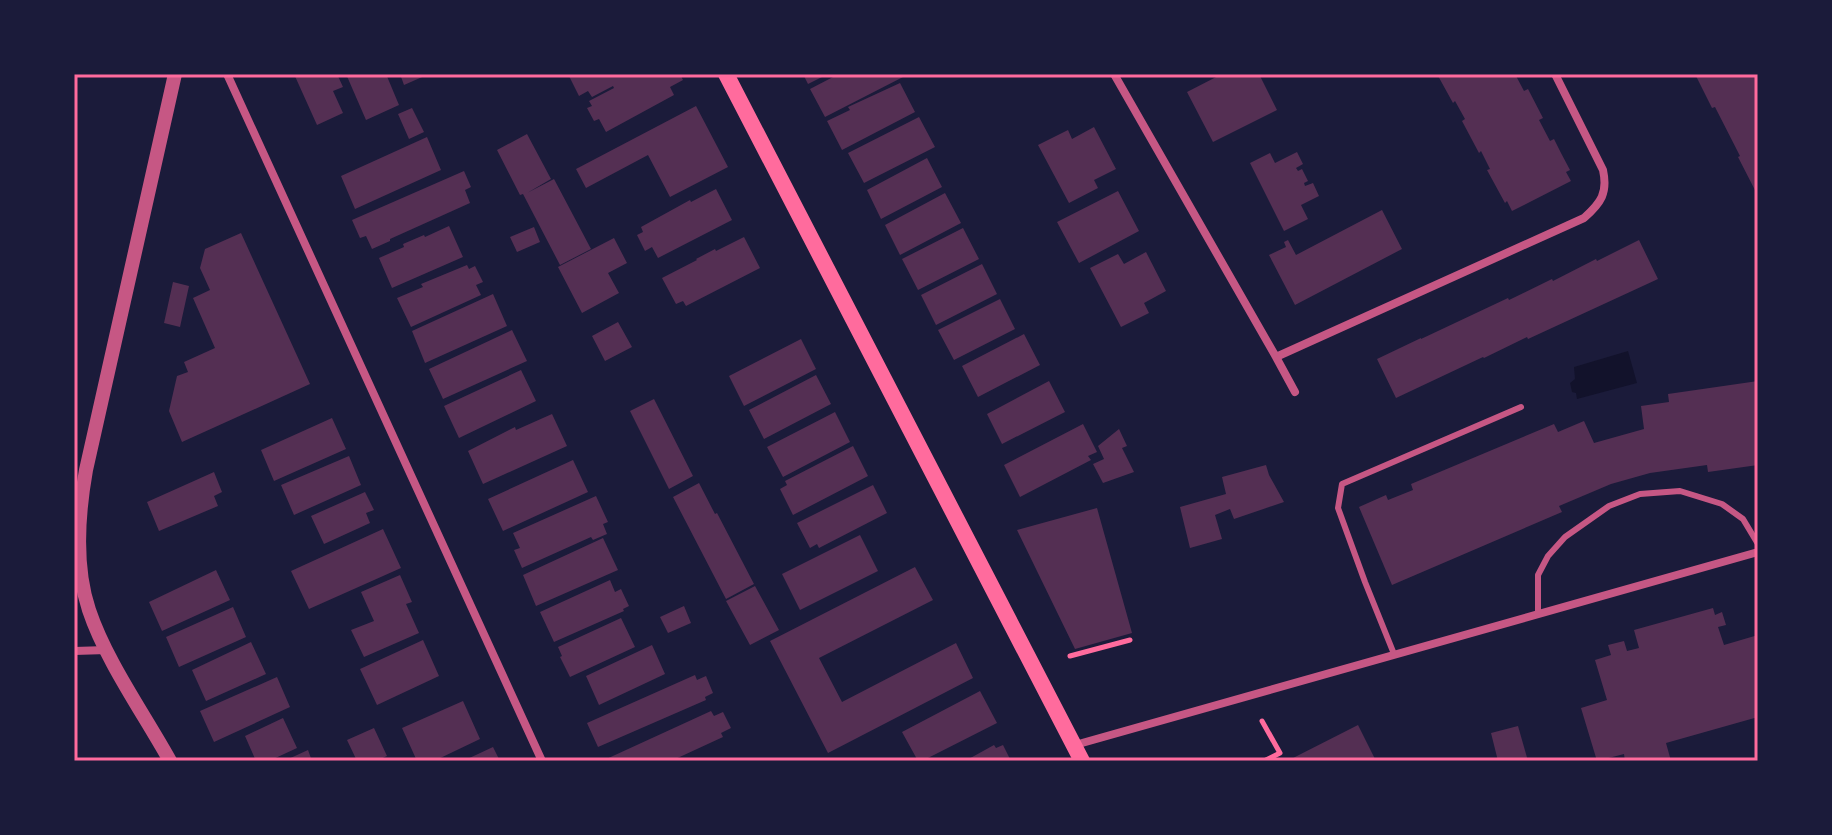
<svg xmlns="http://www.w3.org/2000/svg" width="1832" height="835" viewBox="0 0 1832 835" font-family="Figtree,sans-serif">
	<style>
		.water { fill: #12122b }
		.building { fill: #542f53 }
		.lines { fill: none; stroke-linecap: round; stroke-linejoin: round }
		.path { stroke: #ff6b9d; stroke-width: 5 }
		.service { stroke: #c65784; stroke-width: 6 }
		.minor { stroke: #c65784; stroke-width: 8 }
		.tertiary { stroke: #c65784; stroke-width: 14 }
		.secondary { stroke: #ff6b9d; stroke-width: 16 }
		.neatline { fill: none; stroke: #ff6b9d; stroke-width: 3 }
	</style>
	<rect width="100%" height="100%" fill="#1b1b3a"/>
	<path class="water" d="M1628,351L1637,383L1577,399L1576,393L1572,392L1570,383L1575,379L1574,367Z"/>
	<path class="building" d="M294,74H337L343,87L333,91L343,113L317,125Z
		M346,74H386L399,105L366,120Z
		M400,74H429L404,85Z
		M568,74H634L636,77L642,74H680L683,80L670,87L674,95L606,132L599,119L594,121L587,108L592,106L589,101L614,88L613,86L592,97L588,91L579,96Z
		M803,74H828L808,84Z
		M834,74H901L903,77L825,117L810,89L833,77L832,75Z
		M1222,74H1259L1277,110L1213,142L1187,92Z
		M1437,74H1515L1524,91L1528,89L1543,118L1539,120L1550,141L1554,139L1561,153L1570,170L1566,172L1571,181L1512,211L1507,201L1505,203L1487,170L1490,169L1481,151L1479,153L1462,121L1465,119L1455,101L1453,103Z
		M1695,74H1757L1758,196L1738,157L1740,156L1715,107L1712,108Z
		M900,83L915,112L842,150L827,121L850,110L848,107Z
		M696,106L728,167L670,197L648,155L586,188L576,169Z
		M412,108L424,132L409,139L398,114Z
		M919,117L935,147L864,183L848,153Z
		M1094,127L1116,169L1094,180L1098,188L1069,203L1038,145L1068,130L1072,139Z
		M527,134L551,179L527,193L554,179L591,249L560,265L523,194L520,195L497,150Z
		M427,137L441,170L355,209L341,176Z
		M1297,152L1303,164L1296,168L1298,171L1302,169L1308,181L1304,183L1305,186L1313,183L1319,196L1301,205L1308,219L1284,231L1250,163L1270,153L1275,163Z
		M927,158L942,187L881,219L867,190Z
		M464,171L471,187L465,190L470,203L390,239V241L372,249L366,236L360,238L352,220Z
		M716,189L732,220L658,258L652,247L645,251L637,235L643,232L641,227L690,200L691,202Z
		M1118,191L1139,231L1079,263L1057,222Z
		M945,193L961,223L900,255L885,225Z
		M1382,210L1402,249L1295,305L1269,255L1286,247L1284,242L1288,240L1296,255Z
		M449,226L463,257L392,288L379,258L404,247L403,244L424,235L425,237Z
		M534,227L540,242L517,252L510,237Z
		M963,228L979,259L918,290L902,259Z
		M241,233L310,384L182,442L169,411L177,376L188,372L184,362L215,348L193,298L210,290L200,268L205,249Z
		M744,237L760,268L686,306L683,301L676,304L662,278L697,260L696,259L715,249L716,251Z
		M614,238L627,263L608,273L619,293L582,313L558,267Z
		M1639,240L1658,279L1528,339L1527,337L1484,358L1483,357L1396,398L1377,359L1421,338V339L1508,298L1509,300L1552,279L1553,281L1596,259L1597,261Z
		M1146,252L1166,291L1144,303L1149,313L1121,327L1090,268L1118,254L1124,264Z
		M982,264L997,294L936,325L921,295Z
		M467,265L469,269L475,266L483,282L476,285L481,295L411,327L397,298L423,287L421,284Z
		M173,282L189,286L180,327L164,323Z
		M493,294L507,326L425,363L412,331Z
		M1000,299L1015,329L954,360L938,330Z
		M618,322L632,347L605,361L592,336Z
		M512,330L527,361L443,399L429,369Z
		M1024,334L1040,365L978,397L962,366Z
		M801,339L816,369L744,406L729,376Z
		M521,370L536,401L459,438L444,406Z
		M816,375L831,404L764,439L749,410Z
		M1049,381L1065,412L1002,444L987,414Z
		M1758,381V465L1708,472L1707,465L1650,473L1611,484L1559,506L1562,512L1392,585L1359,507L1386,495L1388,500L1413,490L1411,484L1554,424L1558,432L1584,421L1594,443L1644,429L1641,406L1669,402L1668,394Z
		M654,399L693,476L669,489L630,411Z
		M835,412L850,442L783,477L767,447Z
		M552,414L567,446L483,484L468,451L515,427L516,430Z
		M332,418L346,449L274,481L261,450Z
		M1083,424L1097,452L1088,456L1091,460L1020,497L1004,465Z
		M1119,429L1127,446L1122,448L1134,472L1103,483L1093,464L1104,459L1098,446Z
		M853,446L868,476L793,515L780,489L787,485L785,481Z
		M349,456L361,485L294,515L281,485Z
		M573,460L588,492L503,531L488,499Z
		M1266,465L1269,475L1284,502L1234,519L1230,509L1215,515L1222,539L1190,548L1180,507L1226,494L1222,477Z
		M214,472L222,492L214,496L218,506L159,531L147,502Z
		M699,483L715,514L717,513L754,584L726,599L673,497Z
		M873,485L887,513L819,548L817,544L810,548L797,523Z
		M365,492L374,510L366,513L370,523L324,544L311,516Z
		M596,496L608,522L603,524L607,534L593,540L591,537L522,568L514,550L520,548L513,533Z
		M1097,508L1132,633L1075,649L1017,530Z
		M383,529L401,568L309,609L291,571Z
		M860,535L878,571L800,610L782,574Z
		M603,538L618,570L536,606L523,575Z
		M915,567L933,600L819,658L842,702L956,643L973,678L828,753L770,641Z
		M216,570L230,600L162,631L149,602Z
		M400,575L412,602L406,604L419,633L364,657L351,630L374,621L361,592Z
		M610,580L615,592L621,589L629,606L623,609L624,611L554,642L540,612Z
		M755,586L779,630L750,645L726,601Z
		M684,606L691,623L668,633L660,617Z
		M233,607L246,637L179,667L166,637Z
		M1713,608L1715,615L1722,612L1726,625L1718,627L1724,645L1758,635V717L1666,743L1671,761H1625L1624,754L1597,761L1581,708L1607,700L1595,660L1611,655L1608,645L1624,641L1627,651L1639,648L1634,630Z
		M621,618L635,647L570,677L560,657L562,656L558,647Z
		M423,640L439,676L377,705L360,669Z
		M251,642L266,674L206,701L192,670Z
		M652,645L665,674L599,705L586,676Z
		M695,675L697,680L706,676L713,693L705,697L706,700L598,747L587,723Z
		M277,677L290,707L214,742L200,711Z
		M980,691L997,723L922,761H918L902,732Z
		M463,701L480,739L434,761H417L402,728Z
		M711,711L714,716L723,712L731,728L721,733L723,737L671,761H602Z
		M283,718L297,748L269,761H256L245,736Z
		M1358,725L1376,761H1288L1295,757Z
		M1518,726L1528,761H1498L1491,733Z
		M374,728L387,756L376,761H357L347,740Z
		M994,745L996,748L1003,745L1011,761H965Z
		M493,747L500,761H463Z
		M308,750L312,761H284Z"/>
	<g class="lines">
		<path class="path" d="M1070,656L1130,640
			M1262,721L1280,753L1264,761"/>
		<path class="service" d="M1538,614V575L1548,556L1565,537L1609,506L1640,494L1680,491L1722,504L1743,519L1758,544
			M1394,654L1365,582L1338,508L1342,484L1521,407"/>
		<path class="minor" d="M227,74L542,761
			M1114,74L1276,357L1295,392
			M1276,357L1584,218C1601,203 1608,193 1603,170L1555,74
			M74,651L107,650
			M1075,745L1758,552"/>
		<path class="tertiary" d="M170,761C144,714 106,661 89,610C74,565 78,515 86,470L175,74"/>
		<path class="secondary" d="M726,74L1082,761"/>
	</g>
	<rect width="1832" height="835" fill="none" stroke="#1b1b3a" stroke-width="152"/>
	<rect x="76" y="76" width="1680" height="683" class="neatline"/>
</svg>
